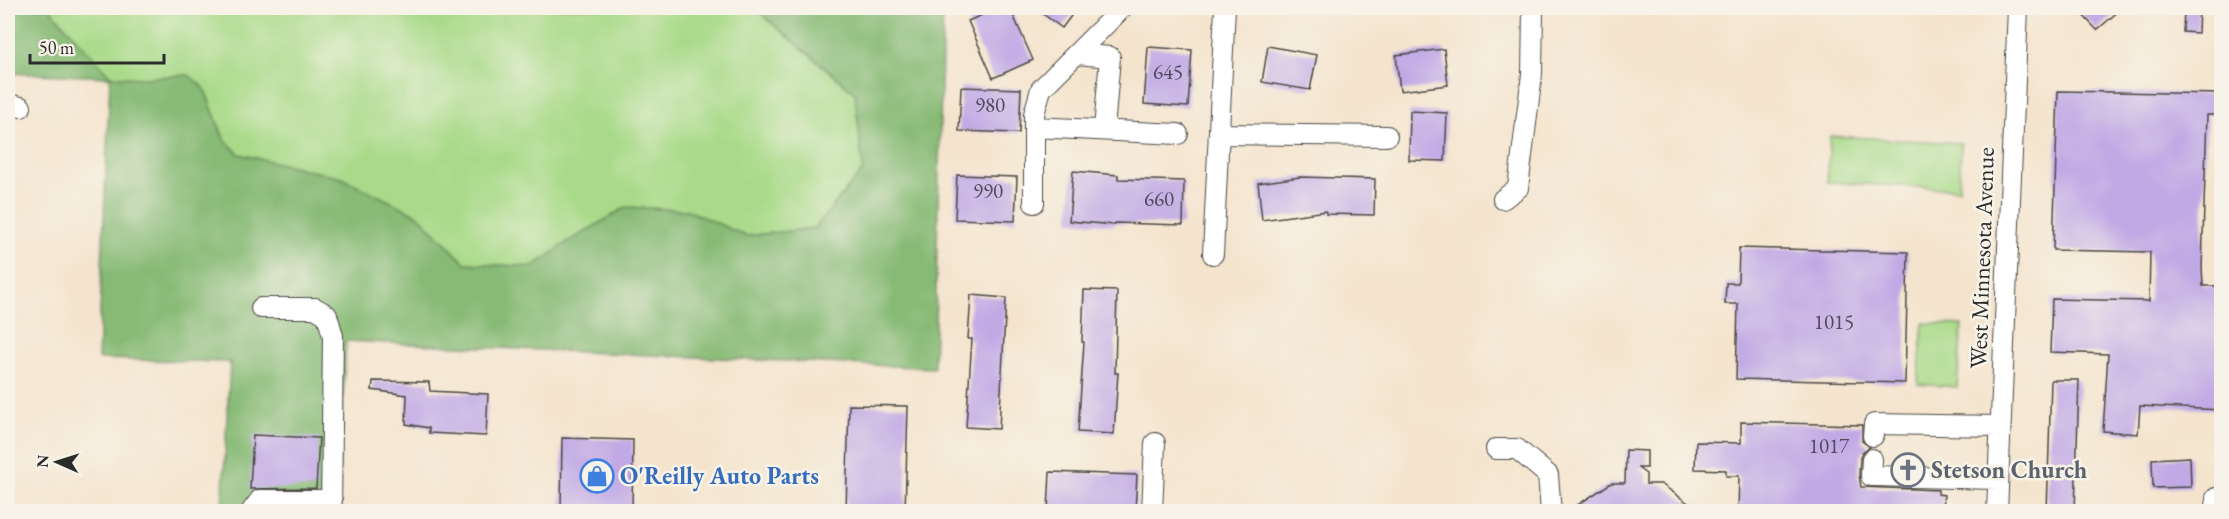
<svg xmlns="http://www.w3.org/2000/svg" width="2229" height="519" viewBox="0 0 2229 519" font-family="'EB Garamond',serif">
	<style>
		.green { fill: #a9da89; stroke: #6a825a; stroke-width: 1.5 }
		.forest { fill: #86ba75; stroke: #587250; stroke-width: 1.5 }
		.building { fill: #c1a9e5 }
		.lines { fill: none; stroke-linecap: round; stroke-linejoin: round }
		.minor-casing { stroke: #494743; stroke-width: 22 }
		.minor { stroke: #fff; stroke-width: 20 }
		.labels { text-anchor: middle; stroke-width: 5; stroke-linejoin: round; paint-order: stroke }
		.number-label { font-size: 21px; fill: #504a5a }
		.street-label { font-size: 24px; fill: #2b2b2b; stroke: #f7f3e8 }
		.worship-label { font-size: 24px; font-weight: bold; fill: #5b616d; stroke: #f7f3e8; text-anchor: start }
		.shop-label { font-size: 24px; font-weight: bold; fill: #366cbe; stroke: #f7f3e8; text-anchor: start }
	</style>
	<rect width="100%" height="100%" fill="#f7f3e8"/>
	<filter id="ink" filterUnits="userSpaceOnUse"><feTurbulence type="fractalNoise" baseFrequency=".0167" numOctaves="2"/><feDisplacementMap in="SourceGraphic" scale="12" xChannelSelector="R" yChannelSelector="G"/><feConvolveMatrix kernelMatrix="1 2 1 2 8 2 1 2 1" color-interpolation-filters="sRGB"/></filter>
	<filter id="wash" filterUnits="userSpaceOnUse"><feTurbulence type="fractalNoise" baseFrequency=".008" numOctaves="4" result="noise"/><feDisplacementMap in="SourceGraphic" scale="24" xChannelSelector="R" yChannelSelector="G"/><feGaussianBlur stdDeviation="1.35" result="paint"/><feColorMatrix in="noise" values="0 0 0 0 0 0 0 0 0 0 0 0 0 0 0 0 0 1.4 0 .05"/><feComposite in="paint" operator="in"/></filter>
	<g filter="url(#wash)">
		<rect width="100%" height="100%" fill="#f4e4cd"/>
		<path class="green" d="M49,8H754L855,93L863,170L815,228L746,236L687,210L568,242L533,267L465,263L418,215L342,178L239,154L224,139L204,88L142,79L110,77Z
			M1830,136L1961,143L1959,189L1827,182Z
			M1923,323L1962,325L1957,387L1918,384Z"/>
		<path class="forest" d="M8,8H49L110,76L142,78L189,75L204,88L224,139L239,154L342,178L418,215L465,263L532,267L568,242L626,207L687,210L746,236L815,228L863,170L855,93L754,8H943L934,368L346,341L337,511H222L230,362L98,359L110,77L8,73Z"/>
		<g id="blocks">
			<path class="building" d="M999,8H1010L1033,60L993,78L968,21Z
				M1035,8H1077L1062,28Z
				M2076,8H2122L2097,30Z
				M2184,8H2199L2198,33L2183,32Z
				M1268,46L1317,55L1310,90L1262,82Z
				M1148,47L1192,50L1188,107L1144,104Z
				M1444,49L1448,85L1400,91L1396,55Z
				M961,87L1021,89L1019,133L959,131Z
				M2058,91L2222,94V115H2207L2202,267L2203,286H2222V410L2140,406L2138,434L2103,431L2108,354L2050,352L2052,299L2149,301L2150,252L2053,250Z
				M1410,111L1447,113L1445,161L1409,160Z
				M1073,171L1118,175V179L1184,181L1183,225L1115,223L1114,225L1069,221Z
				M957,175L1017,177L1015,221L955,219Z
				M1300,177L1375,179L1374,215L1326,214V211L1262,220L1258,183Z
				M1739,248L1908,252L1905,383L1736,379L1738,304H1725L1726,283H1738Z
				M1084,290L1117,291L1115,373H1118L1114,434L1078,432L1084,342H1082Z
				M971,295L1006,298L999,429L966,427L972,339H968Z
				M2051,380H2079L2075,512H2047Z
				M373,381L429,382L430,391L488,394L486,436L429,433V428L406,424L407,395L372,390Z
				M849,405L908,406L905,512L846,510Z
				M1741,422L1862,425V441L1870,447L1862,452L1860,458L1859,475L1861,487L1938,490V494L1944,495L1943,512H1738L1739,476H1726V470L1695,469L1696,442L1741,443Z
				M253,435L319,438L316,488L250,489Z
				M562,438L633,440L632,512H561Z
				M1626,450L1647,451V468H1638L1646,474V484H1661L1701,512H1567L1611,483H1625Z
				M2190,457L2191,487L2153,488L2152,459Z
				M1050,472L1137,475L1135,512L1048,510Z"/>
		</g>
	</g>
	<g filter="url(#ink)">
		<use href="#blocks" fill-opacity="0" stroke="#494743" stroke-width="1.5"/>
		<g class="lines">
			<defs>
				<path id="minor" d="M1077,54L1110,57L1104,130
					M8,104L21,107
					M1034,127L1178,134
					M1219,134L1387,136
					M1503,199L1518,188L1532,74L1533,8
					M1034,203V114L1041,89L1122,8
					M1213,254L1225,8
					M261,308H315L327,315L333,336L331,512
					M1873,436L1874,424L2000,426
					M1496,449H1517L1548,475L1551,512
					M1872,459L1871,476L1998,479
					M251,512L260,500H332
					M1152,512L1155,443
					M1997,512L2018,8
					M2217,512L2216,498H2222"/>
			</defs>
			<use href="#minor" class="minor-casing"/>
			<use href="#minor" class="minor"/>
		</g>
	</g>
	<defs>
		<symbol id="church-ring" viewBox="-11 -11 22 22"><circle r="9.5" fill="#f7f3e8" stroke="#6b7280" stroke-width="1.5"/><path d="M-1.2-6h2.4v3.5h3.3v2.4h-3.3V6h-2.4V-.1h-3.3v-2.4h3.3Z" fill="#6b7280"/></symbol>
		<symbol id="shop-ring" viewBox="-11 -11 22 22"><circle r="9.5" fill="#f7f3e8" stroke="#3f7fe0" stroke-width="1.5"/><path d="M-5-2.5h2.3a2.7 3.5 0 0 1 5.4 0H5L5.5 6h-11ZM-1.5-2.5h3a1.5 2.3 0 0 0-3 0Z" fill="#3f7fe0"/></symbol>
	</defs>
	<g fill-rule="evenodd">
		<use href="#church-ring" x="1889" y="451" width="38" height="38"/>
		<use href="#shop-ring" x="578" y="457" width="38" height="38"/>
	</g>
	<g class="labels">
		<g class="number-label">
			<text x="1168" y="79">645</text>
			<text x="990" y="112">980</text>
			<text x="988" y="198">990</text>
			<text x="1159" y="206">660</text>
			<text x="1834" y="329">1015</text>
			<text x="1829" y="453">1017</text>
		</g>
		<g class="street-label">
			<text transform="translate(1982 258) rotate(-88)" y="8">West Minnesota Avenue</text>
		</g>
		<g class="worship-label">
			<text x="1931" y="478">Stetson Church</text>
		</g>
		<g class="shop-label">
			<text x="620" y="484">O'Reilly Auto Parts</text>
		</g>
	</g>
	<rect width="2229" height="519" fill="none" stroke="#f7f3e8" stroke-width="30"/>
	<g transform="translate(57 462) rotate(273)" stroke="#f7f3e8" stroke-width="4.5" paint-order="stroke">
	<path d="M0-4.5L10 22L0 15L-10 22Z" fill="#2b2b2b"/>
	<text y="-9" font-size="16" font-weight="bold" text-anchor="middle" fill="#2b2b2b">N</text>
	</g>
	<path d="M30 54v9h134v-9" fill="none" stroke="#2b2b2b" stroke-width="3"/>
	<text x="39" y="54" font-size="18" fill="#2b2b2b" stroke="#f7f3e8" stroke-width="4.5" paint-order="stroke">50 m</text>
</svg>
